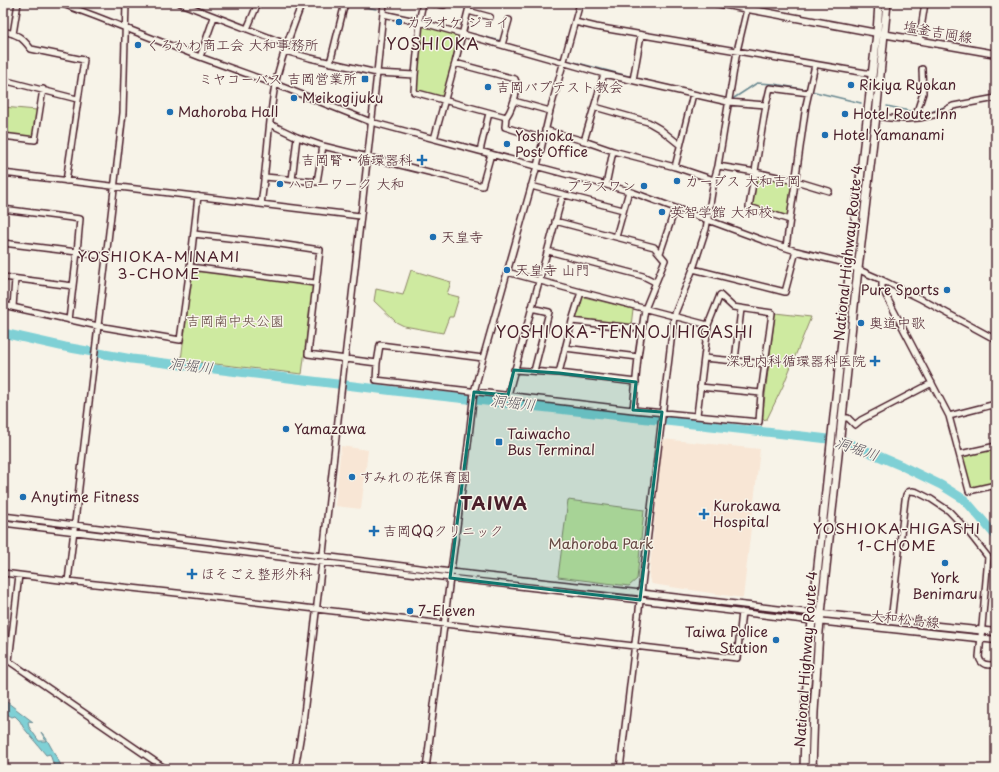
<svg xmlns="http://www.w3.org/2000/svg" width="999" height="772" viewBox="0 0 999 772" font-family="'Playpen Sans','Klee One',sans-serif">
	<style>
		.built { fill: #f8e6d5 }
		.green { fill: #ceeaa0; stroke: #8c8466 }
		.water { fill: #7fd0d5; stroke: #6a8991 }
		.lines { fill: none; stroke-linecap: round; stroke-linejoin: round }
		.stream { stroke: #6a8991; stroke-width: 1.5 }
		.river { stroke: #7fd0d5; stroke-width: 9 }
		.minor-casing { stroke: #4a1f2b; stroke-width: 8 }
		.major-casing { stroke: #4a1f2b; stroke-width: 9 }
		.highway-casing { stroke: #4a1f2b; stroke-width: 10 }
		.minor { stroke: #f7f3e8; stroke-width: 5 }
		.major { stroke: #f7f3e8; stroke-width: 6 }
		.highway { stroke: #f7f3e8; stroke-width: 7 }
		.marked { fill: #0f766e; fill-opacity: 0.2; stroke: #0f766e; stroke-width: 3; stroke-linejoin: round }
		.poi-dot { fill: #1f6fb2; stroke: #f7f3e8; stroke-width: 1.5 }
		.labels { text-anchor: middle; stroke-width: 3; stroke-linejoin: round; paint-order: stroke }
		.poi-label { font-size: 14px; fill: #4a1f2b; stroke: #f7f3e8; text-anchor: start }
		.street-label { font-size: 14px; fill: #4a1f2b; stroke: #f7f3e8 }
		.park-label { font-size: 14px; fill: #644842; stroke: #f7f3e8 }
		.neighbourhood-label { font-size: 15px; letter-spacing: 1px; fill: #4a1f2b; stroke: #f7f3e8 }
		.water-label { font-size: 15px; font-style: italic; fill: #5a545e; stroke: #f7f3e8 }
		.quarter-label { font-size: 16px; letter-spacing: 1px; fill: #4a1f2b; stroke: #f7f3e8 }
		.district-label { font-size: 18px; font-weight: bold; letter-spacing: 1px; fill: #4a1f2b; stroke: #f7f3e8 }
	</style>
	<rect width="100%" height="100%" fill="#f7f3e8"/>
	<filter id="ink" filterUnits="userSpaceOnUse"><feTurbulence type="fractalNoise" baseFrequency=".025" numOctaves="2"/><feDisplacementMap in="SourceGraphic" scale="8" xChannelSelector="R" yChannelSelector="G"/><feConvolveMatrix kernelMatrix="1 2 1 2 8 2 1 2 1" color-interpolation-filters="sRGB"/></filter>
	<g filter="url(#ink)">
		<path class="built" d="M662,439L760,449L743,598L652,584L649,578Z
			M341,446L368,450L361,509L335,506Z"/>
		<path class="green" d="M422,23L461,33L443,96L440,98L416,91Z
			M3,107L37,110L33,138L3,134Z
			M758,176L794,182L788,218L752,206Z
			M411,270L451,282L447,294L459,297L453,317H449L443,333L404,326L396,322L374,301L376,289L403,295Z
			M196,271L311,284L313,287L302,374L181,360L192,273Z
			M584,297L633,309L631,326L578,321L576,317L581,299Z
			M775,313L811,317L783,386L767,419L762,420Z
			M996,449V483L972,487L970,485L963,458L966,454Z
			M568,500L644,510L637,579L629,586L558,577Z"/>
		<path class="water" d="M3,699L33,722L29,721L28,723L29,727L39,741H46L41,732L46,738L63,769H55L50,754L46,755L23,727L20,721L15,716L12,717L3,712Z"/>
		<g class="lines">
			<path class="stream" d="M346,3L376,9
				M464,32L501,41
				M504,43L562,59
				M566,60L632,77
				M635,78L727,99
				M811,91L861,103
				M731,100L757,83L774,84L808,90
				M887,106L914,112
				M921,114L929,113L952,104L996,95"/>
			<path class="river" d="M3,333L65,347L132,359L403,392L594,413L820,438L843,441L902,466L941,485L965,500L996,536"/>
			<defs>
				<path id="minor" d="M60,3L95,16L200,57L275,84L371,122L629,191L762,240L796,251L841,262L882,280L921,299L991,337L996,338
					M180,3L286,44
					M429,3L444,5L445,3
					M468,11L490,17
					M383,14L420,22L604,74L728,102L766,105
					M417,21L420,17L423,3
					M420,22L415,75L414,92L506,117C511,112 517,93 517,86C517,83 516,81 515,79L455,63
					M575,22L596,27L872,74
					M247,29L258,3
					M3,31C18,35 21,36 31,49L84,60L66,181
					M13,34L18,3
					M919,41L925,3
					M502,45L509,20
					M285,51L310,58L377,73L415,75
					M200,57L214,17
					M330,63L345,3
					M3,80L77,99
					M633,80L641,35
					M514,101L550,111
					M595,107L648,122L660,129L680,145
					M876,116L890,118L907,119L919,118L938,114L953,106L996,98
					M506,117L505,127L543,139
					M915,118L923,93L922,69
					M270,124L297,137L323,146L445,176L482,186L491,154
					M545,130L584,141L613,151L675,167L714,180
					M3,136L35,140L43,89
					M434,139L455,63L470,3
					M584,141L604,74
					M480,151L489,113
					M718,166L755,172L796,181L829,191
					M675,167L693,94
					M3,173L360,216
					M265,177L317,182L323,146
					M292,180L297,137
					M606,185L613,151
					M531,186L623,210
					M261,204C267,164 268,124 275,85C281,57 292,29 302,3
					M3,209L80,219L77,252L69,320
					M790,220L749,207L766,105L770,88L809,93
					M555,221L654,247L665,260L645,309L642,329L638,357L633,410
					M194,234L273,243L320,250L308,354L377,363L380,345L483,358
					M616,237L629,191
					M3,243L77,252L106,257
					M786,247L806,105L815,65
					M548,251L643,276L653,281L655,283
					M660,253L675,209
					M190,267L315,283
					M693,269L785,292L796,251
					M507,272L581,292L708,325
					M3,277L73,286
					M882,280V288L949,416L969,491L996,485
					M3,305L98,326L180,340L190,267L198,196
					M13,307L15,279
					M531,308L549,312L534,371
					M572,321L642,329
					M565,348L638,357
					M704,358L766,364
					M735,360L741,309
					M377,363L376,380L633,410L759,422L761,393L772,313L733,307L720,295L708,325L697,415
					M514,370L559,373L636,382
					M559,373L572,321L581,292
					M700,387L761,393
					M508,395L563,194
					M949,416L996,404
					M842,418H848L855,425L861,420L932,383
					M960,454L996,446
					M3,516L451,572L641,593L813,613
					M3,523L450,578L640,600L812,621
					M3,573L68,581L213,597L737,658L742,612
					M68,581L123,113L126,3
					M891,621L905,500L906,495L908,492L912,491L917,492L931,499L949,511L966,529L988,557L982,626L979,657C981,666 988,665 996,665
					M3,657L166,769
					M9,661L19,575
					M295,769L303,722L322,562L377,73L384,3
					M426,769L450,578L468,445L474,392L483,358L537,166L550,111L580,3
					M620,769L674,316L693,269L706,229L714,180L718,166L737,51L747,9"/>
				<path id="major" d="M716,3L877,33L996,54
					M813,613L996,632
					M817,621L996,640"/>
				<path id="highway" d="M804,769L806,698L811,631L850,266L877,33L879,3
					M812,769L814,712L819,632L858,269L876,116L887,3"/>
			</defs>
			<use href="#minor" class="minor-casing"/>
			<use href="#major" class="major-casing"/>
			<use href="#highway" class="highway-casing"/>
			<use href="#minor" class="minor"/>
			<use href="#major" class="major"/>
			<use href="#highway" class="highway"/>
		</g>
	</g>
	<path class="marked" d="M514,370L559,373L636,382L633,410L662,412L640,600L450,578L474,392L508,395Z"/>
	<g class="poi-dot">
		<circle cx="399" cy="22" r="4"/>
		<circle cx="138" cy="45" r="4"/>
		<rect x="361" y="75" width="8" height="8" rx="2"/>
		<circle cx="851" cy="85" r="4"/>
		<circle cx="488" cy="87" r="4"/>
		<circle cx="294" cy="98" r="4"/>
		<circle cx="170" cy="112" r="4"/>
		<circle cx="845" cy="114" r="4"/>
		<circle cx="825" cy="135" r="4"/>
		<circle cx="507" cy="144" r="4"/>
		<path d="M420 154h4v4h4v4h-4v4h-4v-4h-4v-4h4z"/>
		<circle cx="677" cy="181" r="4"/>
		<circle cx="280" cy="184" r="4"/>
		<circle cx="644" cy="186" r="4"/>
		<circle cx="662" cy="212" r="4"/>
		<circle cx="433" cy="237" r="4"/>
		<circle cx="507" cy="270" r="4"/>
		<circle cx="947" cy="290" r="4"/>
		<circle cx="861" cy="323" r="4"/>
		<path d="M873 355h4v4h4v4h-4v4h-4v-4h-4v-4h4z"/>
		<circle cx="286" cy="429" r="4"/>
		<rect x="495" y="438" width="8" height="8" rx="2"/>
		<circle cx="352" cy="477" r="4"/>
		<circle cx="23" cy="497" r="4"/>
		<path d="M702 508h4v4h4v4h-4v4h-4v-4h-4v-4h4z"/>
		<path d="M372 525h4v4h4v4h-4v4h-4v-4h-4v-4h4z"/>
		<circle cx="945" cy="563" r="4"/>
		<path d="M190 568h4v4h4v4h-4v4h-4v-4h-4v-4h4z"/>
		<circle cx="410" cy="611" r="4"/>
		<circle cx="776" cy="640" r="4"/>
	</g>
	<g class="labels">
		<g class="poi-label">
			<text x="407" y="27">カラオケ ジョイ</text>
			<text x="146" y="50">くろかわ商工会 大和事務所</text>
			<text x="357" y="84" text-anchor="end">ミヤコーバス 吉岡営業所</text>
			<text x="859" y="90">Rikiya Ryokan</text>
			<text x="496" y="92">吉岡バプテスト教会</text>
			<text x="302" y="103">Meikogijuku</text>
			<text x="178" y="117">Mahoroba Hall</text>
			<text x="853" y="119">Hotel Route Inn</text>
			<text x="833" y="140">Hotel Yamanami</text>
			<text x="515" y="141">Yoshioka<tspan x="515" dy="16">Post Office</tspan></text>
			<text x="413" y="165" text-anchor="end">吉岡腎・循環器科</text>
			<text x="685" y="186">カーブス 大和吉岡</text>
			<text x="288" y="189">ハローワーク 大和</text>
			<text x="636" y="191" text-anchor="end">プラスワン</text>
			<text x="670" y="217">英智学館 大和校</text>
			<text x="441" y="242">天皇寺</text>
			<text x="515" y="275">天皇寺 山門</text>
			<text x="939" y="295" text-anchor="end">Pure Sports</text>
			<text x="869" y="328">奥道中歌</text>
			<text x="866" y="366" text-anchor="end">深見内科循環器科医院</text>
			<text x="294" y="434">Yamazawa</text>
			<text x="507" y="439">Taiwacho<tspan x="507" dy="16">Bus Terminal</tspan></text>
			<text x="360" y="482">すみれの花保育園</text>
			<text x="31" y="502">Anytime Fitness</text>
			<text x="713" y="511">Kurokawa<tspan x="713" dy="16">Hospital</tspan></text>
			<text x="383" y="536">吉岡QQクリニック</text>
			<text x="201" y="579">ほそごえ整形外科</text>
			<text x="945" y="583" text-anchor="middle">York<tspan x="945" dy="16">Benimaru</tspan></text>
			<text x="418" y="616">7-Eleven</text>
			<text x="768" y="637" text-anchor="end">Taiwa Police<tspan x="768" dy="16">Station</tspan></text>
		</g>
		<g class="street-label">
			<text transform="translate(938 32) rotate(10)" y="5">塩釜吉岡線</text>
			<text transform="translate(848 253) rotate(-84)" y="5">National Highway Route 4</text>
			<text transform="translate(905 619) rotate(6)" y="5">大和松島線</text>
			<text transform="translate(806 659) rotate(-86)" y="5">National Highway Route 4</text>
		</g>
		<g class="park-label">
			<text x="235" y="326">吉岡南中央公園</text>
			<text x="601" y="549">Mahoroba Park</text>
		</g>
		<g class="neighbourhood-label">
			<text x="159" y="262">YOSHIOKA-MINAMI<tspan x="159" dy="17">3-CHOME</tspan></text>
			<text x="897" y="534">YOSHIOKA-HIGASHI<tspan x="897" dy="17">1-CHOME</tspan></text>
		</g>
		<g class="water-label">
			<text transform="translate(191 366) rotate(7)" y="5">洞堀川</text>
			<text transform="translate(513 403) rotate(7)" y="5">洞堀川</text>
			<text transform="translate(857 449) rotate(19)" y="5">洞堀川</text>
		</g>
		<g class="quarter-label">
			<text x="433" y="50">YOSHIOKA</text>
			<text x="625" y="338">YOSHIOKA-TENNOJIHIGASHI</text>
		</g>
		<g class="district-label">
			<text x="494" y="510">TAIWA</text>
		</g>
	</g>
	<rect width="999" height="772" fill="none" stroke="#f7f3e8" stroke-width="16"/>
	<rect x="8" y="8" width="983" height="756" fill="none" stroke="#4a1f2b" stroke-width="1.5" filter="url(#ink)"/>
</svg>
